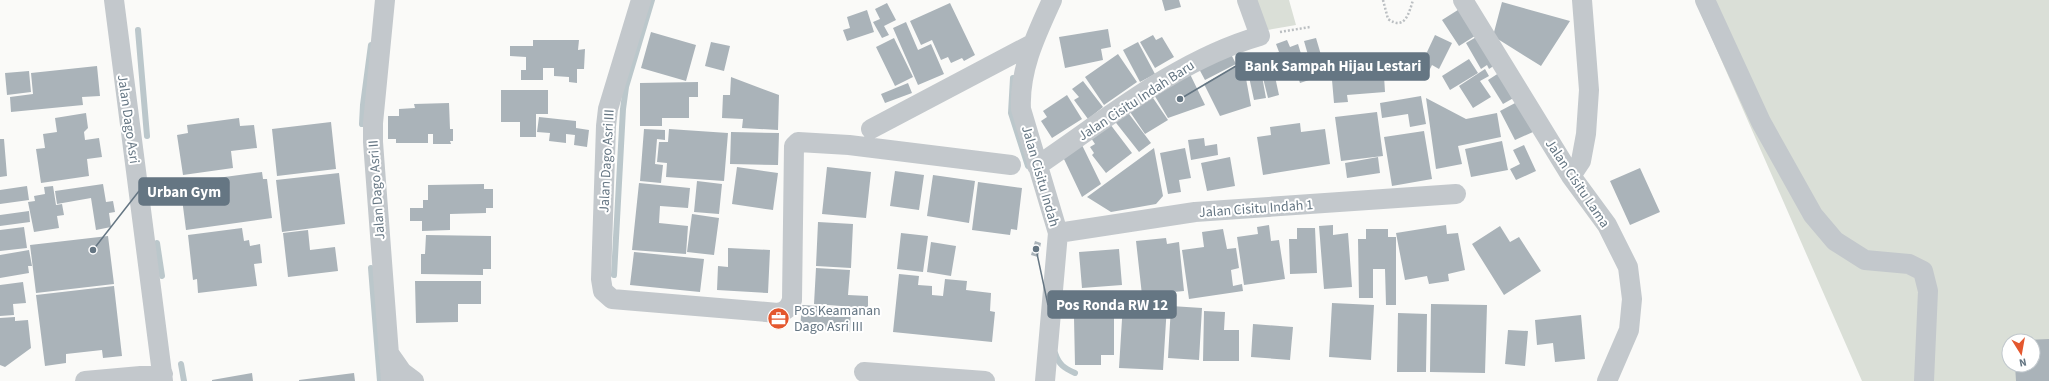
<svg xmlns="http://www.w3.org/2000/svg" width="2049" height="381" viewBox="0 0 2049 381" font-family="'Source Sans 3',sans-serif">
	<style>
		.green { fill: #dadfd7; fill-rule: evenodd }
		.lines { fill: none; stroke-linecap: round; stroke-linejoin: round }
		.stream { stroke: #bbc7cb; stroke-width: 6 }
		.building { fill: #aab3b9 }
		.path { stroke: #bbbfc2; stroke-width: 2.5; stroke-dasharray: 2 2; stroke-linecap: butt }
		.minor { stroke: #c3c8cc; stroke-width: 20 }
		.labels { text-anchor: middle; stroke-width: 4; stroke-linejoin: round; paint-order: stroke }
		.street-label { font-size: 14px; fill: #657683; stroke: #fff }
		.poi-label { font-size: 14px; fill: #657683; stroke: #fff; text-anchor: start }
		.leader { fill: none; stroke: #657683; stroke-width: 1.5 }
		.callout-dot { fill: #657683; stroke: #fff; stroke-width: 1.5 }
		.callout { fill: #657683; stroke: #657683; stroke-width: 1.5 }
		.callout-label { font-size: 15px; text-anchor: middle; font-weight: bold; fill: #fff }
	</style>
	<rect width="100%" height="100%" fill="#fafaf8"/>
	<path class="green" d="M1250,0H1289L1296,25L1262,31Z
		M1695,0H2049V381H1862ZM2009,341H2033V365H2009Z"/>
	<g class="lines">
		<path class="stream" d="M138,30L147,136
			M1013,78L1011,113L1028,166
			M362,124L363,105L371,45
			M157,243L162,276
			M371,268L380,381
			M614,275L623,109L626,87L652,0
			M1055,353C1059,365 1064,368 1075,373
			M181,364L184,381"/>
	</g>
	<path class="building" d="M1162,0H1179L1181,7L1165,11Z
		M1502,2L1570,21L1541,66L1493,36Z
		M887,3L896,20L884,26L889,35L882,38L873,22L880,19L875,9Z
		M950,3L975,55L964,61L962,58L951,63L948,57L941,60L932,40L921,45L910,21Z
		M1461,8L1478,34L1459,46L1442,20Z
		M867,10L874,32L847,41L843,30L850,28L847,17Z
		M906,22L918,50L931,44L944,74L918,85L893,28Z
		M1108,29L1111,47L1101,49L1103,60L1065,68L1059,37Z
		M651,32L696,45L686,81L641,68Z
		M1153,35L1156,40L1162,37L1174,57L1155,68L1140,42Z
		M1435,35L1452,43L1439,69L1432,65L1429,71L1420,67Z
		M1478,36L1495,65L1489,69L1487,65L1481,69L1466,43Z
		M894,38L913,77L895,86L876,47Z
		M1316,38L1324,65L1370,62L1371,73L1314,76L1304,41Z
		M533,40H579L578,50L585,49L584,69H577V83L569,82V77L554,76V68H543V80H521V70H526V57L510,56V46H533Z
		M1287,40L1290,47L1298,44L1309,80L1300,83L1296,71L1277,77L1270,55L1279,52L1276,44Z
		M711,42L730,46L724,71L705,66Z
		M1138,42L1155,74L1140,82L1123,50Z
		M1229,50L1236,64L1205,80L1198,67Z
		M1118,54L1137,82L1104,105L1085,77Z
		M1469,59L1478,73L1450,90L1442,76Z
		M1259,60L1266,98L1254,100L1246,63Z
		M1243,62L1251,106L1220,116L1204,84Z
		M1272,63L1279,95L1268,98L1260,66Z
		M97,66L100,96L82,97L83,105L11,112L10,97L33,94L31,73Z
		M1485,69L1489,76L1480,81L1491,97L1473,108L1459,86Z
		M29,71L31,92L7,95L5,73Z
		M1502,71L1517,96L1503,104L1488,80Z
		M1189,72L1205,105L1168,118L1153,93Z
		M1384,76L1385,92L1347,95L1348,102L1334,103L1332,80Z
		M731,77L779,95L778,130L742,128L743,119L722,118L723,95H730Z
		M1083,81L1103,107L1088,119L1074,100L1079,97L1072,89Z
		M698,82V97H689V118H662V126H640V83Z
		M908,83L912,93L885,103L881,94Z
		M501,90H548V114H536V137H520V122H501Z
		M1067,95L1082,119L1052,138L1041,121L1047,117L1043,111Z
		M1151,95L1168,120L1145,134L1128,109Z
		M1421,96L1426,124L1410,127L1408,114L1382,118L1380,103Z
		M1426,98L1466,119L1497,113L1501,137L1458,146L1462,164L1436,169Z
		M1517,102L1533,132L1515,140L1500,111Z
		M449,103L450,129H453V141H450L451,144H433V134H428V143H396V139H388V116H399V109L415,108L414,104Z
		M1126,110L1151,143L1139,152L1113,119Z
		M1377,112L1383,156L1341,161L1335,117Z
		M86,113L88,128L84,132L85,140L99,138L102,157L87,159L89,176L41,183L36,149L45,148L43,134L57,132L55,118Z
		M539,117L576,121V128L589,130L587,147L574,145L575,135L566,134V143L549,141L550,133L537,132Z
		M239,118L240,126L254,125L257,148L231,151L233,168L183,175L177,135L188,133L187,125Z
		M331,122L336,169L277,176L272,129Z
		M1300,123L1301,132L1325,129L1330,164L1263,175L1257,137L1271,135L1270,127Z
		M1110,124L1132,153L1106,173L1092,155L1094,153L1090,147L1095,144L1091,138Z
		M644,129L665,130V140L657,139L655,164L663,165L661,183L640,181Z
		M669,129L728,133L724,181L666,177L667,163L657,162L659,142H668Z
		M1424,131L1432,179L1392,186L1384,137Z
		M731,132L779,133L778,165L730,164Z
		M1204,138L1205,146L1217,144L1218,155L1191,160L1188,140Z
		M0,139H4L7,176L0,177Z
		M1502,141L1508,170L1471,177L1465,149Z
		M1082,145L1101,184L1082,197L1063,157Z
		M1524,145L1536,171L1516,180L1510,169L1520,164L1513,150Z
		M1154,148L1163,196L1156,204L1111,212L1087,197Z
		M1185,148L1191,178L1179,180L1181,192L1168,194L1160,153Z
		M1230,157L1235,186L1207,191L1201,163Z
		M1378,157L1380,173L1347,178L1345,163Z
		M737,167L778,173L773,210L732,204Z
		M827,167L871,172L866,218L822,214Z
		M1640,168L1660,212L1630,225L1610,181Z
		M895,171L924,175L919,210L890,206Z
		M262,172L263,179H267L272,218L186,230L180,183Z
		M339,173L345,224L282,232L276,180Z
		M933,175L975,181L969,223L927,216Z
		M697,181L722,184L719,214L694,212Z
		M978,182L1022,188L1017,230L1011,229L1010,235L972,230Z
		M639,183L690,188L688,208L660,206L659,223L688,226L686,254L632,250Z
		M103,184L106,202L113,201L115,212L109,213L111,227L96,230L91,198L57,204L55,191Z
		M484,184V189H493V208H486V213L450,214V230L422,231V221H410V208H423V200H428V185Z
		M27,186L29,200L0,204V190Z
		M53,186L56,205L62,204L64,215L57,216L59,228L34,232L28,202L35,201L34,196L45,194L44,187Z
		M29,211L30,222L0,226V215Z
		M692,214L719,218L714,255L687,252Z
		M818,222L853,224L851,268L816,266Z
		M1269,225L1271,241L1279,240L1285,279L1244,285L1237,237L1258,234L1257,227Z
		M1333,225V235L1348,233L1352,287L1324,289L1319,226Z
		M1446,225L1447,234L1458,233L1465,270L1448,274L1449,281L1429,284L1427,276L1405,280L1396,233Z
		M1500,226L1510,242L1519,237L1541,271L1504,295L1472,244Z
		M24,227L27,248L0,251V230Z
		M242,228L244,241L249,240L250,246L260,244L262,263L254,264L257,286L198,293L197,279L193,280L188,235Z
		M1297,228H1315L1317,273L1290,274L1289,239H1297Z
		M1223,229L1227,249L1236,248L1239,268L1231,270L1233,286L1242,284L1243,291L1189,299L1182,250L1204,247L1202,232Z
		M1366,229H1388V237H1396V305H1386L1385,269H1373V298H1359L1358,239H1366Z
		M308,230L310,250L335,247L338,271L288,277L283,233Z
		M901,233L928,236L923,272L897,269Z
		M426,235L491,236V269H483V275L421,274V254H425Z
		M108,236L114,284L36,293L30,245Z
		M1166,238L1167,244L1179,242L1184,291L1142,295L1136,241Z
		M1035,241L1041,243L1038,257L1031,255Z
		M931,242L956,246L951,276L927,272Z
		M728,248L770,250L768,293L717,290L718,266L728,267Z
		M1119,249L1122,285L1082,288L1079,252Z
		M29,250L32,266H28L29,273L0,278V255Z
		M634,252L704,259L700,292L630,285Z
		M816,268L850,270L848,295L868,296V308L814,304Z
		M899,274L919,276L918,285L932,286V295L943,296L945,279L967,281L966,290L991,293L990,311L995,312L992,342L893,332Z
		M415,281H481V304H458V322L416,323Z
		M23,282L26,303L13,304L14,315L0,316V285Z
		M114,286L122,356L103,358L102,350L66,354V363L45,366L36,295Z
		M1123,303L1167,305L1163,370L1119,368Z
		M1332,303L1374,305L1371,360L1329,357Z
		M1431,304L1487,305L1485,373L1430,372Z
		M802,305L851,308L850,332L800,328Z
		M1171,306L1202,308L1199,360L1168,358Z
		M1204,311L1225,312L1224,330H1239V361H1203Z
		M1398,313L1427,314L1426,372H1397Z
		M1581,315L1585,359L1555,362L1553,343L1537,345L1535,320Z
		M15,317V321L28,320L31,348L5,367L0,365V318Z
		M1074,318H1114V355H1101V365H1075Z
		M1253,324L1293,327L1290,360L1251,357Z
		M1508,330L1528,331L1525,366L1505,364Z
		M2049,339V381H2016L2015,365H2033V341L2028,340Z
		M252,373L253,381H212V380Z
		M354,373L355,381H299V380Z"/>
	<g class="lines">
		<path class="path" d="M1383,0L1388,19C1405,31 1409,13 1413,0
			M1280,32L1310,27"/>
		<path class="minor" d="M114,0L163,381
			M385,0L373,123V142L391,381
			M641,0L608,109L606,126L601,279L603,291L612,299L778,313C786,311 789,308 792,300L794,146L798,142L849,145L1011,165
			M1463,0L1571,176L1607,225L1628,267L1632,299L1629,330L1607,381
			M1705,0L1761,122L1813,215L1835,241L1865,260L1909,264L1923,271L1928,291L1924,381
			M871,129L1032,44
			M1037,166C1108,118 1177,60 1260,36L1247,0
			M1571,176L1581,161L1586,134L1589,90L1582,0
			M1058,233L1195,212L1456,194
			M388,352L402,372L414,381
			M864,372L985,381
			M85,381L163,374
			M1045,381L1058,233L1021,109C1019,70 1036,35 1052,0"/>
	</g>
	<defs>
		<symbol id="office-disc" viewBox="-11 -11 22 22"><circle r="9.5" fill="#e4572e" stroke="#fff"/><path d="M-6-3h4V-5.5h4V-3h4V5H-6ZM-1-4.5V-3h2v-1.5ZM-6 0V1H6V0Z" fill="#fff"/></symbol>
	</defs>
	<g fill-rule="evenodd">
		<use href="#office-disc" x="766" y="306" width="25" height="25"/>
	</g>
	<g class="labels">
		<g class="street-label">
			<text transform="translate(1136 100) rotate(-33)" y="5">Jalan Cisitu Indah Baru</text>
			<text transform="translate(129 119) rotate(82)" y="5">Jalan Dago Asri</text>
			<text transform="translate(606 161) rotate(-87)" y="5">Jalan Dago Asri III</text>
			<text transform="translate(1041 176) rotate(74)" y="5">Jalan Cisitu Indah</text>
			<text transform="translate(1578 183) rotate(56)" y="5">Jalan Cisitu Lama</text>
			<text transform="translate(376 190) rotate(-94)" y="5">Jalan Dago Asri II</text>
			<text transform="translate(1256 208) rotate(-4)" y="5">Jalan Cisitu Indah 1</text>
		</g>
		<g class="poi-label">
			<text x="794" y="315">Pos Keamanan<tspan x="794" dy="16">Dago Asri III</tspan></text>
		</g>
	</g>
	<path class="leader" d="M1180 99L1236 66M93 250L139 191M1036 249L1048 305"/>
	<g class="callout-dot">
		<circle cx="1180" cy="99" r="4"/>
		<circle cx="93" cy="250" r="4"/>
		<circle cx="1036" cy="249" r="4"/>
	</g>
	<g class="callout">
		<rect x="1236" y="53" width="193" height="27" rx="4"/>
		<rect x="139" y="178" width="90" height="27" rx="4"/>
		<rect x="1048" y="291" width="128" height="27" rx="4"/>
	</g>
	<g class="callout-label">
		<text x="1333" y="71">Bank Sampah Hijau Lestari</text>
		<text x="184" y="197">Urban Gym</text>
		<text x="1112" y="310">Pos Ronda RW 12</text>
	</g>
	<g transform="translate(2021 353) rotate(169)"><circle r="19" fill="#ffffff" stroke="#c1c8cd"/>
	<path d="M0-3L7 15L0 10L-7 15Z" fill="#e4572e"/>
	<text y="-6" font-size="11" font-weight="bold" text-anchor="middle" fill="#657683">N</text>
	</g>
</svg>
